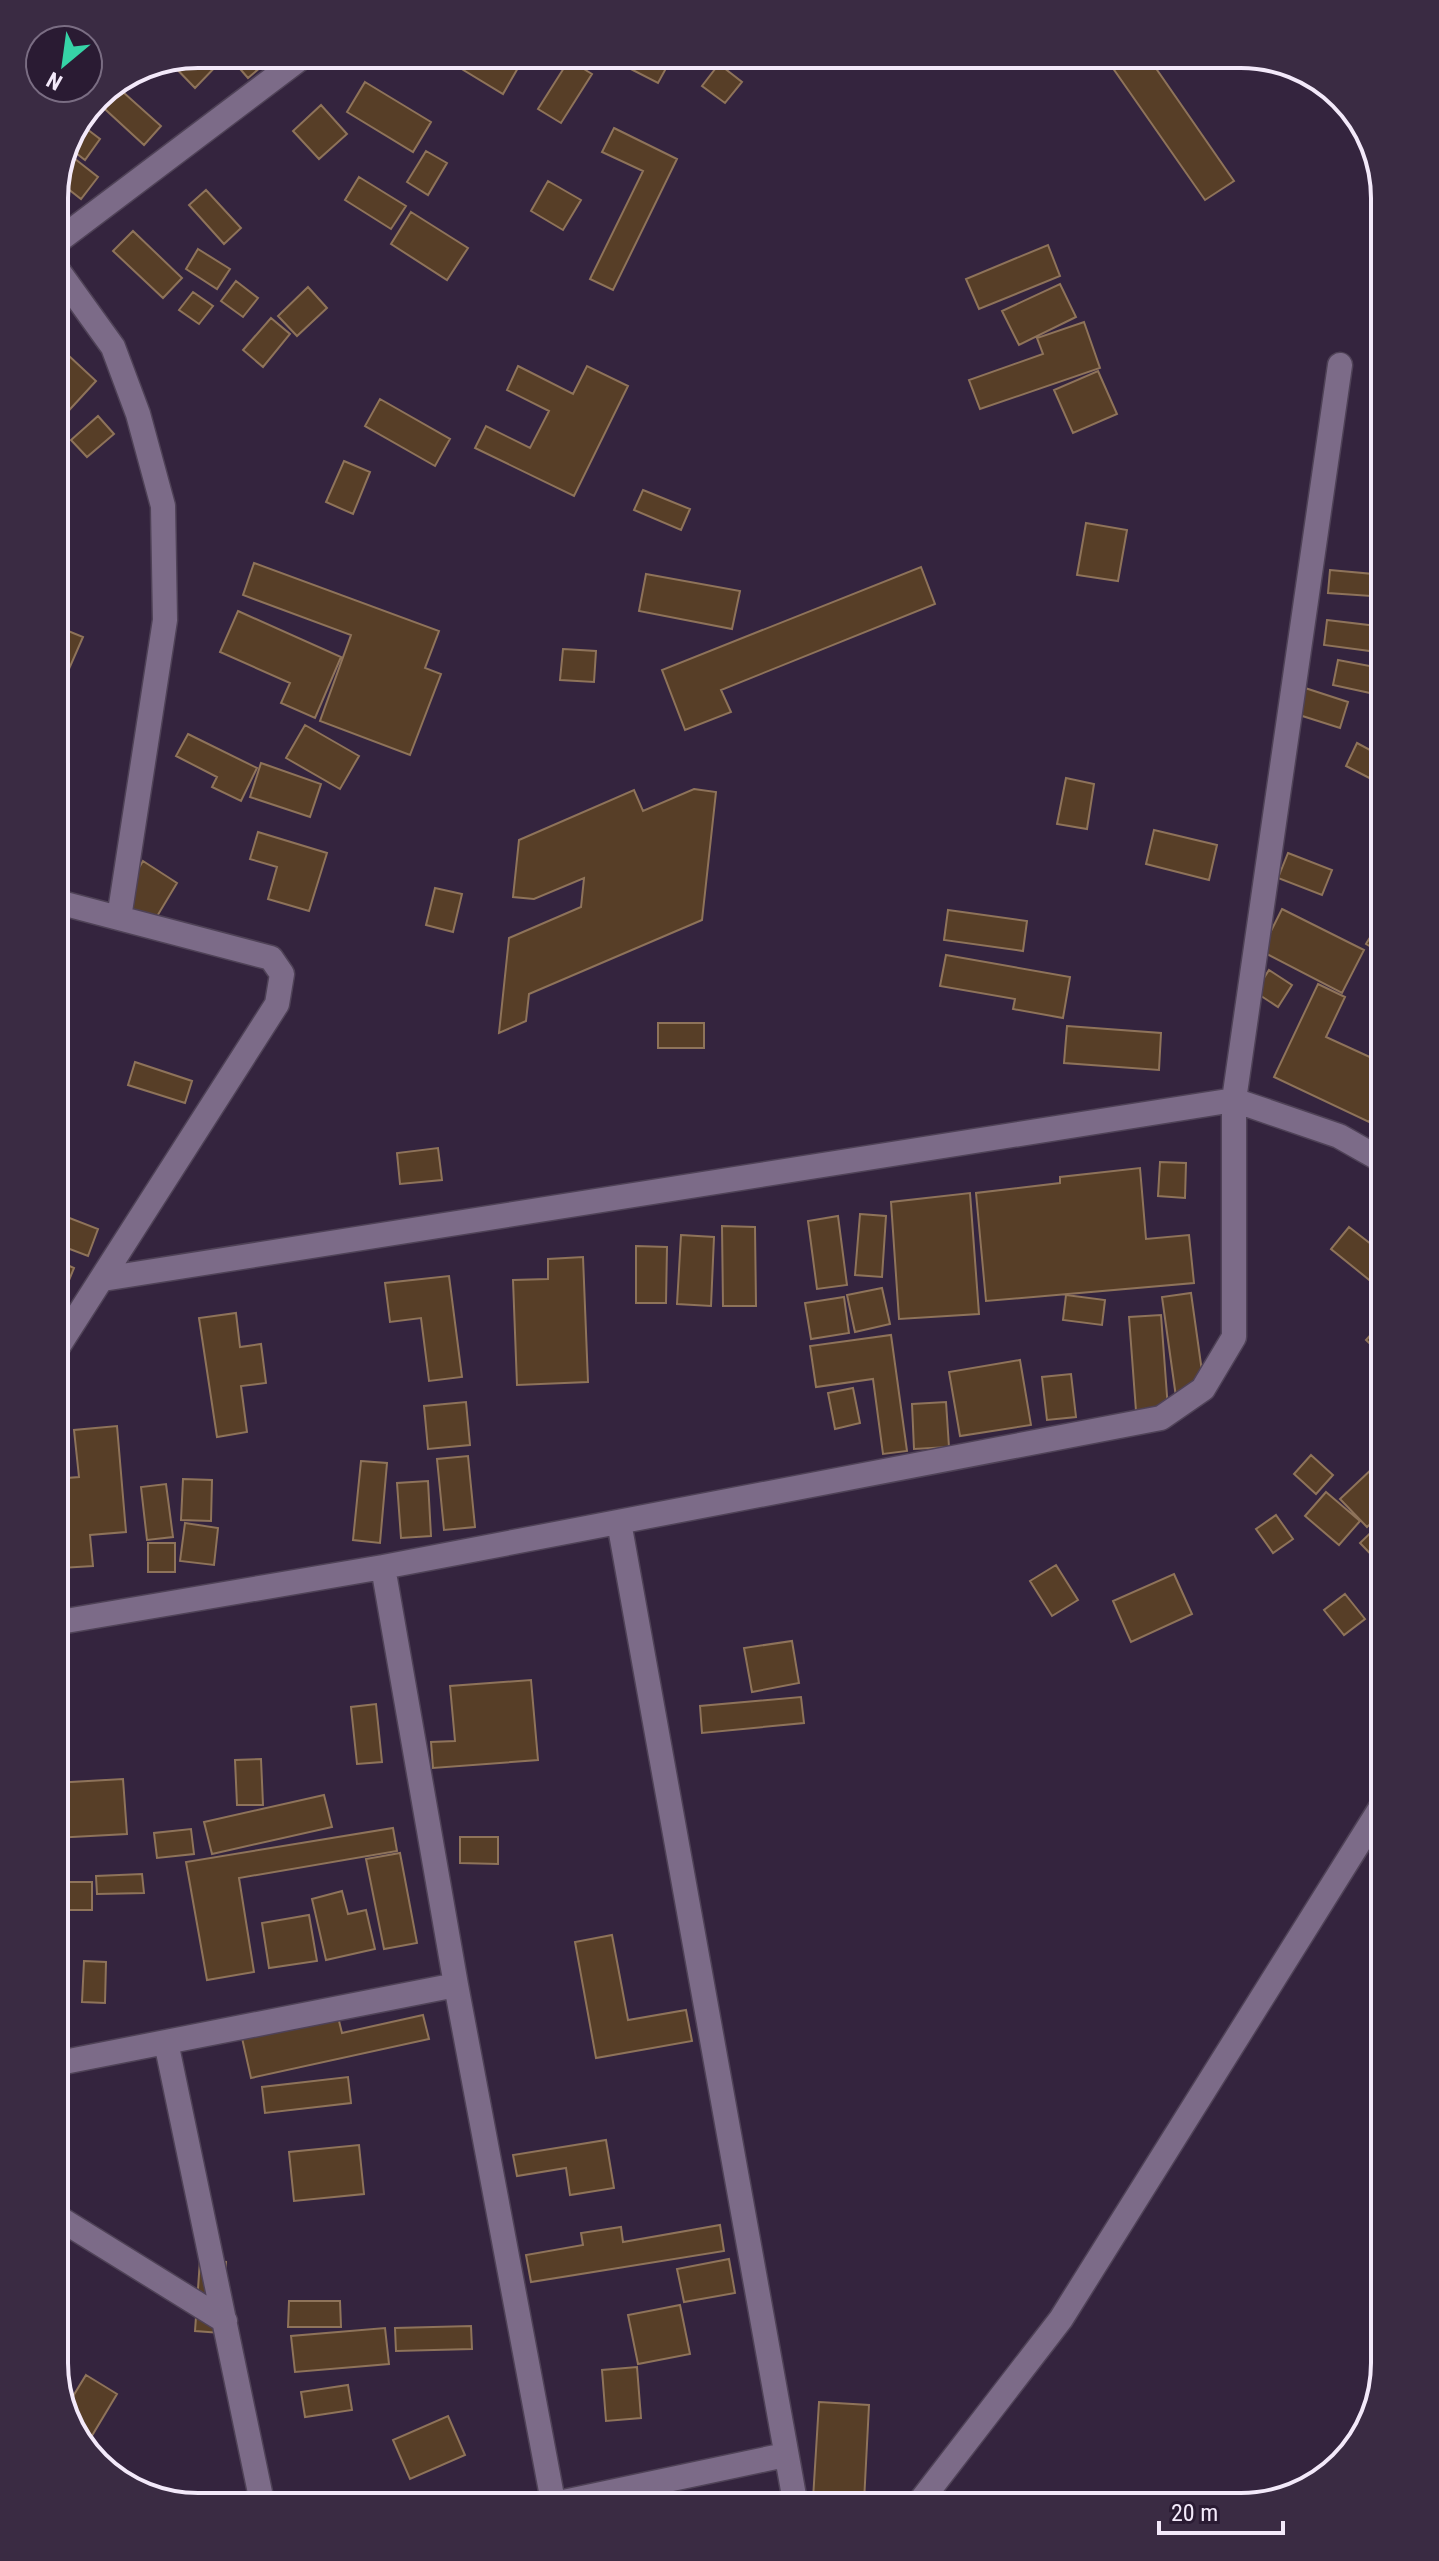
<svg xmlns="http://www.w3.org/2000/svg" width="1439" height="2561" viewBox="0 0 1439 2561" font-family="'Roboto Condensed',sans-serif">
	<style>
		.building { fill: #573e27; stroke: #8e735a; stroke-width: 2 }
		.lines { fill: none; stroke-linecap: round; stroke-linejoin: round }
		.minor-casing { stroke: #4f4257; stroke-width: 27 }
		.minor { stroke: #7c6b88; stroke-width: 24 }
		.rim { fill: none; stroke: #f3e9fa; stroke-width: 4 }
	</style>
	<rect width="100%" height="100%" fill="#34243e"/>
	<path class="building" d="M198,54H216L222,60L195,88L168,60Z
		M227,54H272L274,56L248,78Z
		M437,54L491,56L526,54L503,94Z
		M624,54H657L670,61L658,83L619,63Z
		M1103,54H1146L1234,181L1205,200Z
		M569,60L592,74L561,123L538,109Z
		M719,64L742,82L725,103L702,86Z
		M365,82L431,122L413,152L347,112Z
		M114,84L161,126L144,145L95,100L97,96Z
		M321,105L347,134L319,159L293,131Z
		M83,126L100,139L85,160L72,150Z
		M614,128L677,159L613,290L590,279L643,171L602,152Z
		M426,151L447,163L428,195L407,182Z
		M70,155L98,177L81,199L58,181Z
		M359,177L406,206L391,229L345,200Z
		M548,181L581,200L563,230L531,211Z
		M206,190L241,228L224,244L189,205Z
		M411,212L468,248L447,280L391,244Z
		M133,231L182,278L163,298L113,251Z
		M1048,245L1060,276L979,309L966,279Z
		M198,249L230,269L217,289L186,269Z
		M236,281L258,298L243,317L221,301Z
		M1060,284L1076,317L1019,345L1002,311Z
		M308,287L327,308L297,336L278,316Z
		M193,292L213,306L199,324L179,310Z
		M271,318L290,334L263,367L243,350Z
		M1084,322L1100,368L980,409L969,380L1043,354L1037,338Z
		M54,342L96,381L61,419L54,413Z
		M518,366L573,394L587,366L628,386L574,496L475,448L486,426L530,448L549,411L507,390Z
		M1098,371L1117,414L1073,433L1054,390Z
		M380,399L450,439L435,466L365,426Z
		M98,416L114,434L87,457L71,440Z
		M344,461L370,472L353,514L326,502Z
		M643,490L690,509L681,530L634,510Z
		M1086,523L1127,530L1118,581L1077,575Z
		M254,563L439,631L425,668L441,674L410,755L320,721L351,635L243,595Z
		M921,567L935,604L721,690L731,712L685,730L662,670Z
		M1330,570L1373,574L1371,596L1328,593Z
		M646,574L740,591L732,629L639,611Z
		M238,611L341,657L315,718L281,703L290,683L220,652Z
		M1327,620L1385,627V653L1324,645Z
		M56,626L83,637L69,669L54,662Z
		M563,649L596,651L594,682L560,680Z
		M1338,660L1375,667L1370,693L1333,685Z
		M1302,687L1348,702L1340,728L1293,713Z
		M305,725L359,756L340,789L286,758Z
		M188,734L257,768L241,801L212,787L217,777L176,756Z
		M1357,743L1381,756L1385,748V786L1346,766Z
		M261,763L321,784L310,817L250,797Z
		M1066,778L1094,784L1087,829L1057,824Z
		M694,789L716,792L702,920L529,994L526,1021L499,1033L509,938L581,907L584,878L534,899L513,897L519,840L634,790L643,811Z
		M1154,830L1217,845L1209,880L1146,864Z
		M258,832L327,853L309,911L268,899L277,867L250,859Z
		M1288,853L1332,870L1322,895L1278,878Z
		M143,861L177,883L153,923L118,902Z
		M435,888L462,894L453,932L426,925Z
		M1282,909L1364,950L1342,993L1261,951Z
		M948,910L1027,921L1023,951L944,940Z
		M1385,913V955L1366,944Z
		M946,955L1070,977L1063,1018L1013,1009L1015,999L940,986Z
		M1269,970L1292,985L1278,1007L1255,992Z
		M1318,984L1345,997L1326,1037L1385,1064V1089L1369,1122L1274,1077Z
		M658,1023H704V1048H658Z
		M1067,1026L1161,1033L1159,1070L1064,1063Z
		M135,1062L192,1081L185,1103L128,1085Z
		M438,1148L442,1180L400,1184L397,1153Z
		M1160,1162L1186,1163L1185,1198L1158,1196Z
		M1140,1168L1146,1239L1189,1235L1194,1283L986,1301L976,1193L1060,1183V1177Z
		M970,1193L979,1314L899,1319L891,1202Z
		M54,1212L98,1229L88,1256L54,1243Z
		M860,1214L886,1216L882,1277L855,1275Z
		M838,1216L847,1285L817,1289L808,1221Z
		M722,1226L755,1227L756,1306H723Z
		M1349,1227L1385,1255V1268L1373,1283L1331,1249Z
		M681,1235L714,1237L711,1306L677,1304Z
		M636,1246L667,1247L666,1303H636Z
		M583,1257L588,1382L517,1385L513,1280L548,1279V1259Z
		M54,1259L74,1268L63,1295L54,1291Z
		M449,1276L462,1377L429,1381L421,1318L390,1322L385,1283Z
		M882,1288L890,1324L855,1332L847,1295Z
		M1191,1293L1205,1393L1176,1397L1162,1297Z
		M1066,1295L1105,1300L1102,1325L1063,1320Z
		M844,1297L849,1333L811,1339L805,1303Z
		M236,1313L240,1347L261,1344L266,1383L241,1386L247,1432L217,1437L199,1318Z
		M1161,1315L1168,1409L1136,1411L1129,1317Z
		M1385,1319V1358L1366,1340Z
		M891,1335L907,1451L883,1454L873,1379L816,1387L810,1346Z
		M1020,1360L1031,1425L960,1436L949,1372Z
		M1071,1374L1076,1417L1047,1420L1042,1377Z
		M853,1388L860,1423L835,1429L828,1393Z
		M466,1402L470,1445L428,1449L424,1406Z
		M946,1402L949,1447L914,1449L912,1404Z
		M117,1426L126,1532L90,1535L93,1566L61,1568L57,1521H54V1479L79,1477L74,1430Z
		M1311,1455L1333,1475L1316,1494L1294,1474Z
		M468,1456L475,1527L444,1530L437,1459Z
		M361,1461L387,1463L380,1543L353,1540Z
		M1374,1467L1385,1478V1510L1367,1527L1340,1499Z
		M183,1479L212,1480L211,1521L181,1520Z
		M428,1481L431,1536L401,1538L397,1483Z
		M166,1484L173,1537L147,1540L141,1487Z
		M1326,1492L1360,1521L1339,1545L1305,1516Z
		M1276,1515L1293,1539L1273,1553L1256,1529Z
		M1385,1519V1569L1360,1543Z
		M185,1523L218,1528L214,1565L180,1561Z
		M148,1543H175V1572H148Z
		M1056,1565L1078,1600L1052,1616L1030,1581Z
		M1174,1574L1192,1614L1131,1642L1113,1601Z
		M1345,1594L1365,1619L1344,1635L1324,1610Z
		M792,1641L799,1683L752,1692L744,1648Z
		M531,1680L538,1760L433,1768L431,1742L455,1741L450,1686Z
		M801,1697L804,1723L702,1733L700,1706Z
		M376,1704L382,1762L357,1764L351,1707Z
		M261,1759L263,1805H237L235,1760Z
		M123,1779L127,1834L54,1838V1783Z
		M324,1795L332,1827L212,1854L204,1822Z
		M393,1828L397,1851L239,1878L254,1972L207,1980L186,1862Z
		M191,1829L194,1854L157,1858L154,1833Z
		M460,1837H498V1864L460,1863Z
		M400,1853L417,1943L384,1949L366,1859Z
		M142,1874L144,1893L97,1894L96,1876Z
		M54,1882H92V1910H54Z
		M342,1891L348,1914L366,1910L375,1949L326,1960L312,1899Z
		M309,1915L317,1961L269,1968L262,1923Z
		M612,1935L628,2020L686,2010L692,2041L596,2058L575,1942Z
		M54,1950H64L68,2008L54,2009Z
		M84,1961L106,1962L105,2003L82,2002Z
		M423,2015L429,2039L251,2078L242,2038L338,2017L342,2033Z
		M348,2077L351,2103L265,2113L262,2087Z
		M606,2140L614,2188L570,2195L566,2168L517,2176L513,2155Z
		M359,2145L364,2194L294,2201L289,2152Z
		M720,2225L724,2251L531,2282L526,2255L583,2245L581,2233L621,2227L623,2242Z
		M729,2259L735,2293L684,2302L677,2269Z
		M200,2260L226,2262L221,2333L195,2331Z
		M289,2301H340L341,2327H288Z
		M680,2305L690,2354L638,2364L628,2315Z
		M471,2326L472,2349L396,2351L395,2328Z
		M385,2328L389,2364L295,2372L291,2336Z
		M637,2367L641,2418L606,2421L602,2370Z
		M86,2375L117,2394L87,2444L65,2418L64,2411Z
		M348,2385L352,2410L305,2417L301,2392Z
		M819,2402L869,2405L864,2502L813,2499Z
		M448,2416L465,2455L410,2479L393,2440Z"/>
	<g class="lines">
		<defs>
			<path id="minor" d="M54,244L306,54
				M54,265L113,347L138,414L163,506L165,620L119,918
				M103,1279L1234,1100L1339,1136L1385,1162
				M54,1353L277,1004L282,974L271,958L54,901
				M619,1522L796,2507
				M383,1567L456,1985L554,2507
				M54,1623L383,1567L1161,1418L1203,1389L1234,1337V1100L1340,365
				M166,2042L263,2507
				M54,2064L456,1985
				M54,2215L225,2321
				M540,2507L785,2455
				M916,2507L1061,2319L1385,1801"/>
		</defs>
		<use href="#minor" class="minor-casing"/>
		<use href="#minor" class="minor"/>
	</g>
	<path d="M0 0H1439V2561H0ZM198 68H1241A130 130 0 0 1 1371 198V2363A130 130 0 0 1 1241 2493H198A130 130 0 0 1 68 2363V198A130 130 0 0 1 198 68Z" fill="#3a2b43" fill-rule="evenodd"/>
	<path class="rim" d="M198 68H1241A130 130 0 0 1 1371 198V2363A130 130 0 0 1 1241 2493H198A130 130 0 0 1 68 2363V198A130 130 0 0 1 198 68Z"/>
	<g transform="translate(64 64) rotate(209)"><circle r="38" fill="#2a1b33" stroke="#7a6d83" stroke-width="2"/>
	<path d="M0-6L14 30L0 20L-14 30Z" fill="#36d4a7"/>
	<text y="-12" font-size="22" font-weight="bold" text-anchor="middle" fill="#f3e9fa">N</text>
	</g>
	<path d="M1159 2521v12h124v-12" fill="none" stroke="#f3e9fa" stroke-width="4"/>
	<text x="1171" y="2521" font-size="24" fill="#f3e9fa" stroke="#2a1b33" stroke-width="6" paint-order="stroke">20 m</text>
</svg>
